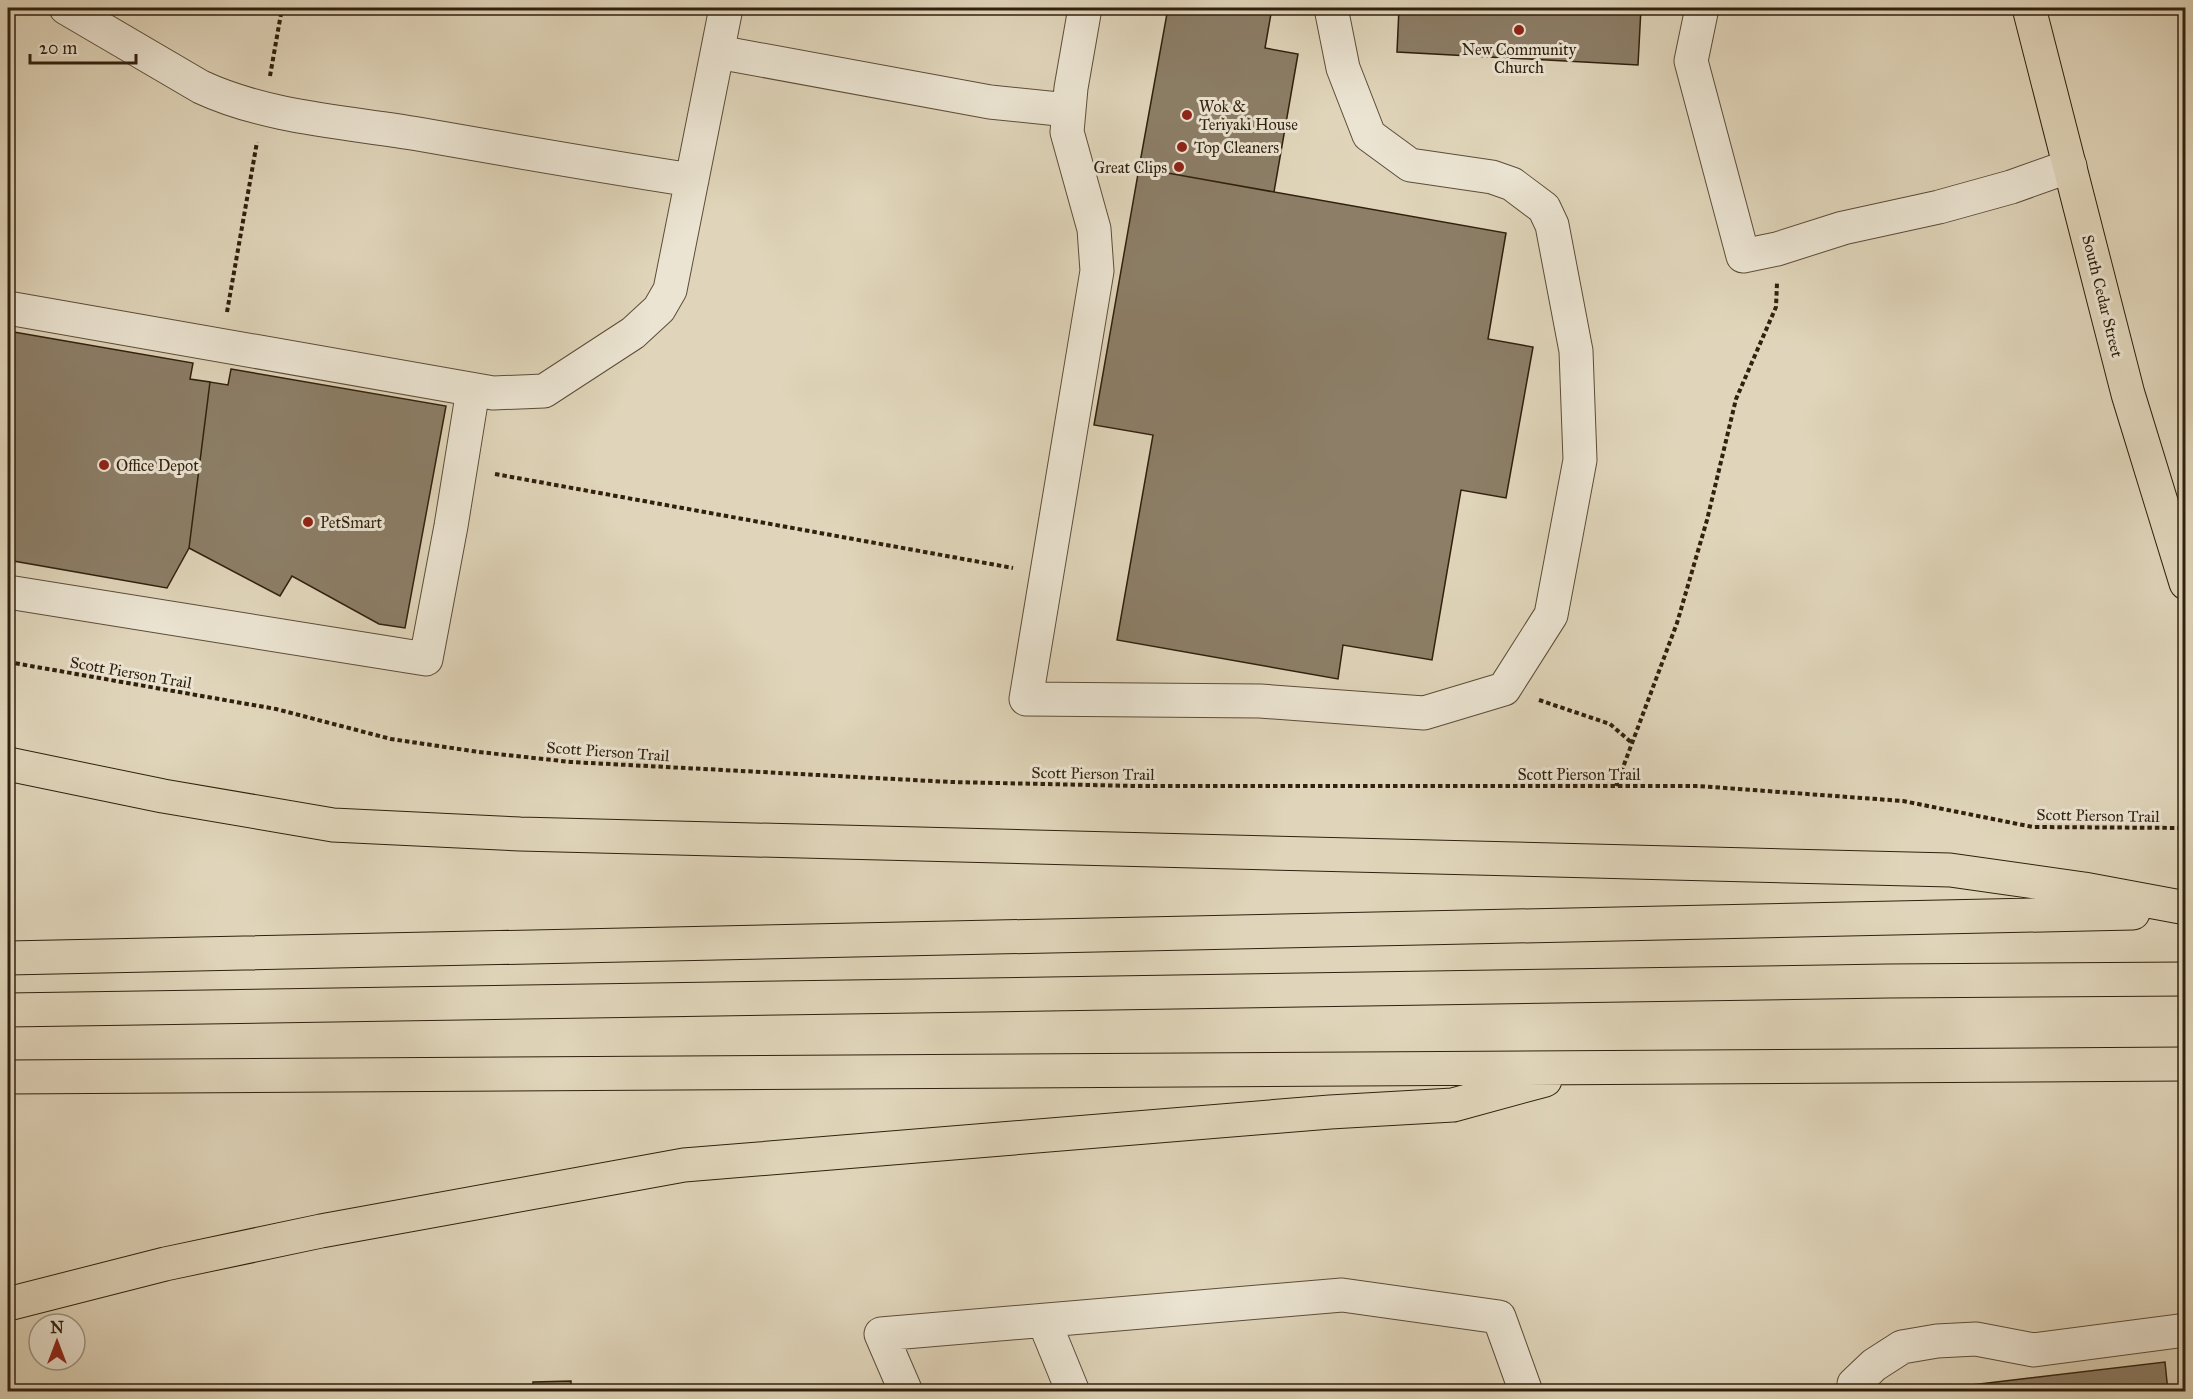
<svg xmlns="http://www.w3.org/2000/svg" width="2193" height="1399" viewBox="0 0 2193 1399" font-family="'IM FELL Great Primer',serif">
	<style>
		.building { fill: #8c7e67; stroke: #30200e; stroke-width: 1.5 }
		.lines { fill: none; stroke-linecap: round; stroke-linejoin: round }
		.minor-casing { stroke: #5c4d39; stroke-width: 35 }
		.major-casing { stroke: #30200e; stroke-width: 35 }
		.highway-casing { stroke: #30200e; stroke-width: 35 }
		.path { stroke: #30200e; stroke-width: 4; stroke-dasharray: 4.5 3; stroke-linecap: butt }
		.minor { stroke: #ebe4d2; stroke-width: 33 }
		.major { stroke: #e0d5ba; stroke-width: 33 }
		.highway { stroke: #e0d5ba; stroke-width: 33 }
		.poi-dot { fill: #8f2418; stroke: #ebe4d2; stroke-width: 2 }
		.labels { text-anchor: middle; stroke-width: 6; stroke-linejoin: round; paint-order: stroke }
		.poi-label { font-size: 16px; fill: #30200e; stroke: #ebe4d2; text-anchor: start }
		.street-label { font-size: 16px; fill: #30200e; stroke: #ebe4d2 }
	</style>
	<rect width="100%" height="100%" fill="#e0d5ba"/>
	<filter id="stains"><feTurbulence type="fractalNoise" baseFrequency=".00333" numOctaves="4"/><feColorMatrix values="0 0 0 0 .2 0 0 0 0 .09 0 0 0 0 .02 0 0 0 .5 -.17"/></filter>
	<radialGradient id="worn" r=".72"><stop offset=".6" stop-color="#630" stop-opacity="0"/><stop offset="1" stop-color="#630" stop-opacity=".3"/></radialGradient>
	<path class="building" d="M1168,8H1272L1265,48L1298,54L1274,192L1139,168Z
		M1399,8H1641L1638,65L1397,52Z
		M1139,168L1506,233L1488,339L1533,347L1506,498L1461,490L1432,660L1343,645L1338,679L1117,640L1153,435L1094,425Z
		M8,331L193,363L190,379L210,382L189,548L167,588L8,560Z
		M231,369L446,406L405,628L379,624L292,576L280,596L189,548L210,382L228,385Z
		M2165,1362L2168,1392H1921V1391Z
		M571,1381V1392H533V1382Z"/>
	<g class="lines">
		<defs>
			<path id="minor" d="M66,8L201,87C268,118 346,122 418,134C509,150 601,166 692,180
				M1085,8L1071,88L1067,132L1094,229L1097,271L1026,699L1260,701L1424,713L1504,689L1551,615L1580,460L1576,351L1552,225L1544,208L1512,184L1492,177L1410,165L1369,135L1343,68L1331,8
				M1702,8L1691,61L1743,256L1777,249L1843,228L1939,207L2011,187L2070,166
				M718,52L990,102L1068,110
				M8,308L493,393L544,391L633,333L659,309L670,290L726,8
				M8,592L426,659L451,526L473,390
				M1044,1321L1073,1392
				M906,1392L881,1334L1342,1295L1499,1317L1526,1392
				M1854,1392V1384L1874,1365L1902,1347L1937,1341L1976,1339L2034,1350L2186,1330"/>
			<path id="major" d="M2029,8L2128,394L2186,583"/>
			<path id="highway" d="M8,764L163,796L333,825L520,834L1950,870L2084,889L2186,908
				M8,958L2133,913
				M8,1010L1888,981L2186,979
				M8,1077L2186,1064
				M8,1304L165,1264L321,1231L684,1165L1330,1112L1453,1105L1545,1080"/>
		</defs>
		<use href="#minor" class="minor-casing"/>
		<use href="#major" class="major-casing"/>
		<use href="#highway" class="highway-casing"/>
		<path class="path" d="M270,76L282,8
			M227,312L257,142
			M495,474L1013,568
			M8,662L276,709L391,739L479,752L571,762L951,782L1136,786H1698L1903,801L2033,827L2186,828
			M1539,700L1610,724L1632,743
			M1616,786L1677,623L1707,520L1736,399L1776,307L1777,283"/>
		<use href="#minor" class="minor"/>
		<use href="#major" class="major"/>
		<use href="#highway" class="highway"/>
	</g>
	<g class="poi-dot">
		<circle cx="1519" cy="30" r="6"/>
		<circle cx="1187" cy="115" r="6"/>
		<circle cx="1182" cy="147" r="6"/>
		<circle cx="1179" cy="167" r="6"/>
		<circle cx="104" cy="465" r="6"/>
		<circle cx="308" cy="522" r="6"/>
	</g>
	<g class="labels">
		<g class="poi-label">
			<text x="1519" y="55" text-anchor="middle">New Community<tspan x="1519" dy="18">Church</tspan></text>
			<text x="1199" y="112">Wok &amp;<tspan x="1199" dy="18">Teriyaki House</tspan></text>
			<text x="1194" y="153">Top Cleaners</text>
			<text x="1167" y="173" text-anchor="end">Great Clips</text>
			<text x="116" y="471">Office Depot</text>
			<text x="320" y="528">PetSmart</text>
		</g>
		<g class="street-label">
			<text transform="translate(2103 296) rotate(76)" y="6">South Cedar Street</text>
			<text transform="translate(131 672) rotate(10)" y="6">Scott Pierson Trail</text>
			<text transform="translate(608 751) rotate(4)" y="6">Scott Pierson Trail</text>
			<text transform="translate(1093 773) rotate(1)" y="6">Scott Pierson Trail</text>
			<text x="1579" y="780">Scott Pierson Trail</text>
			<text transform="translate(2098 815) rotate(1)" y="6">Scott Pierson Trail</text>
		</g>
	</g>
	<rect width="2193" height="1399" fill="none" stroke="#e0d5ba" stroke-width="30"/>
	<rect x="9" y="9" width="2175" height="1381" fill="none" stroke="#30200e" stroke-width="3"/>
	<rect x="15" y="15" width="2163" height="1369" fill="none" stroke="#30200e" stroke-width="1.5"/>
	<g transform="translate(57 1342)"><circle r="28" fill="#ebe4d2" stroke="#a09684" stroke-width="1.5"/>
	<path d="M0-4.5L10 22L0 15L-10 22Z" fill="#8f2418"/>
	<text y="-9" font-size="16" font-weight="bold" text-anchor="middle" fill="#30200e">N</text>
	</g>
	<path d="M30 54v9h106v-9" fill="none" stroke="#30200e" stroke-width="3"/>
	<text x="39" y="54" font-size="18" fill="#30200e" stroke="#ebe4d2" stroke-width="4.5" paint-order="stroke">20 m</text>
	<rect width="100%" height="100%" filter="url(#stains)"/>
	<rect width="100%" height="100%" fill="url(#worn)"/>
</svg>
